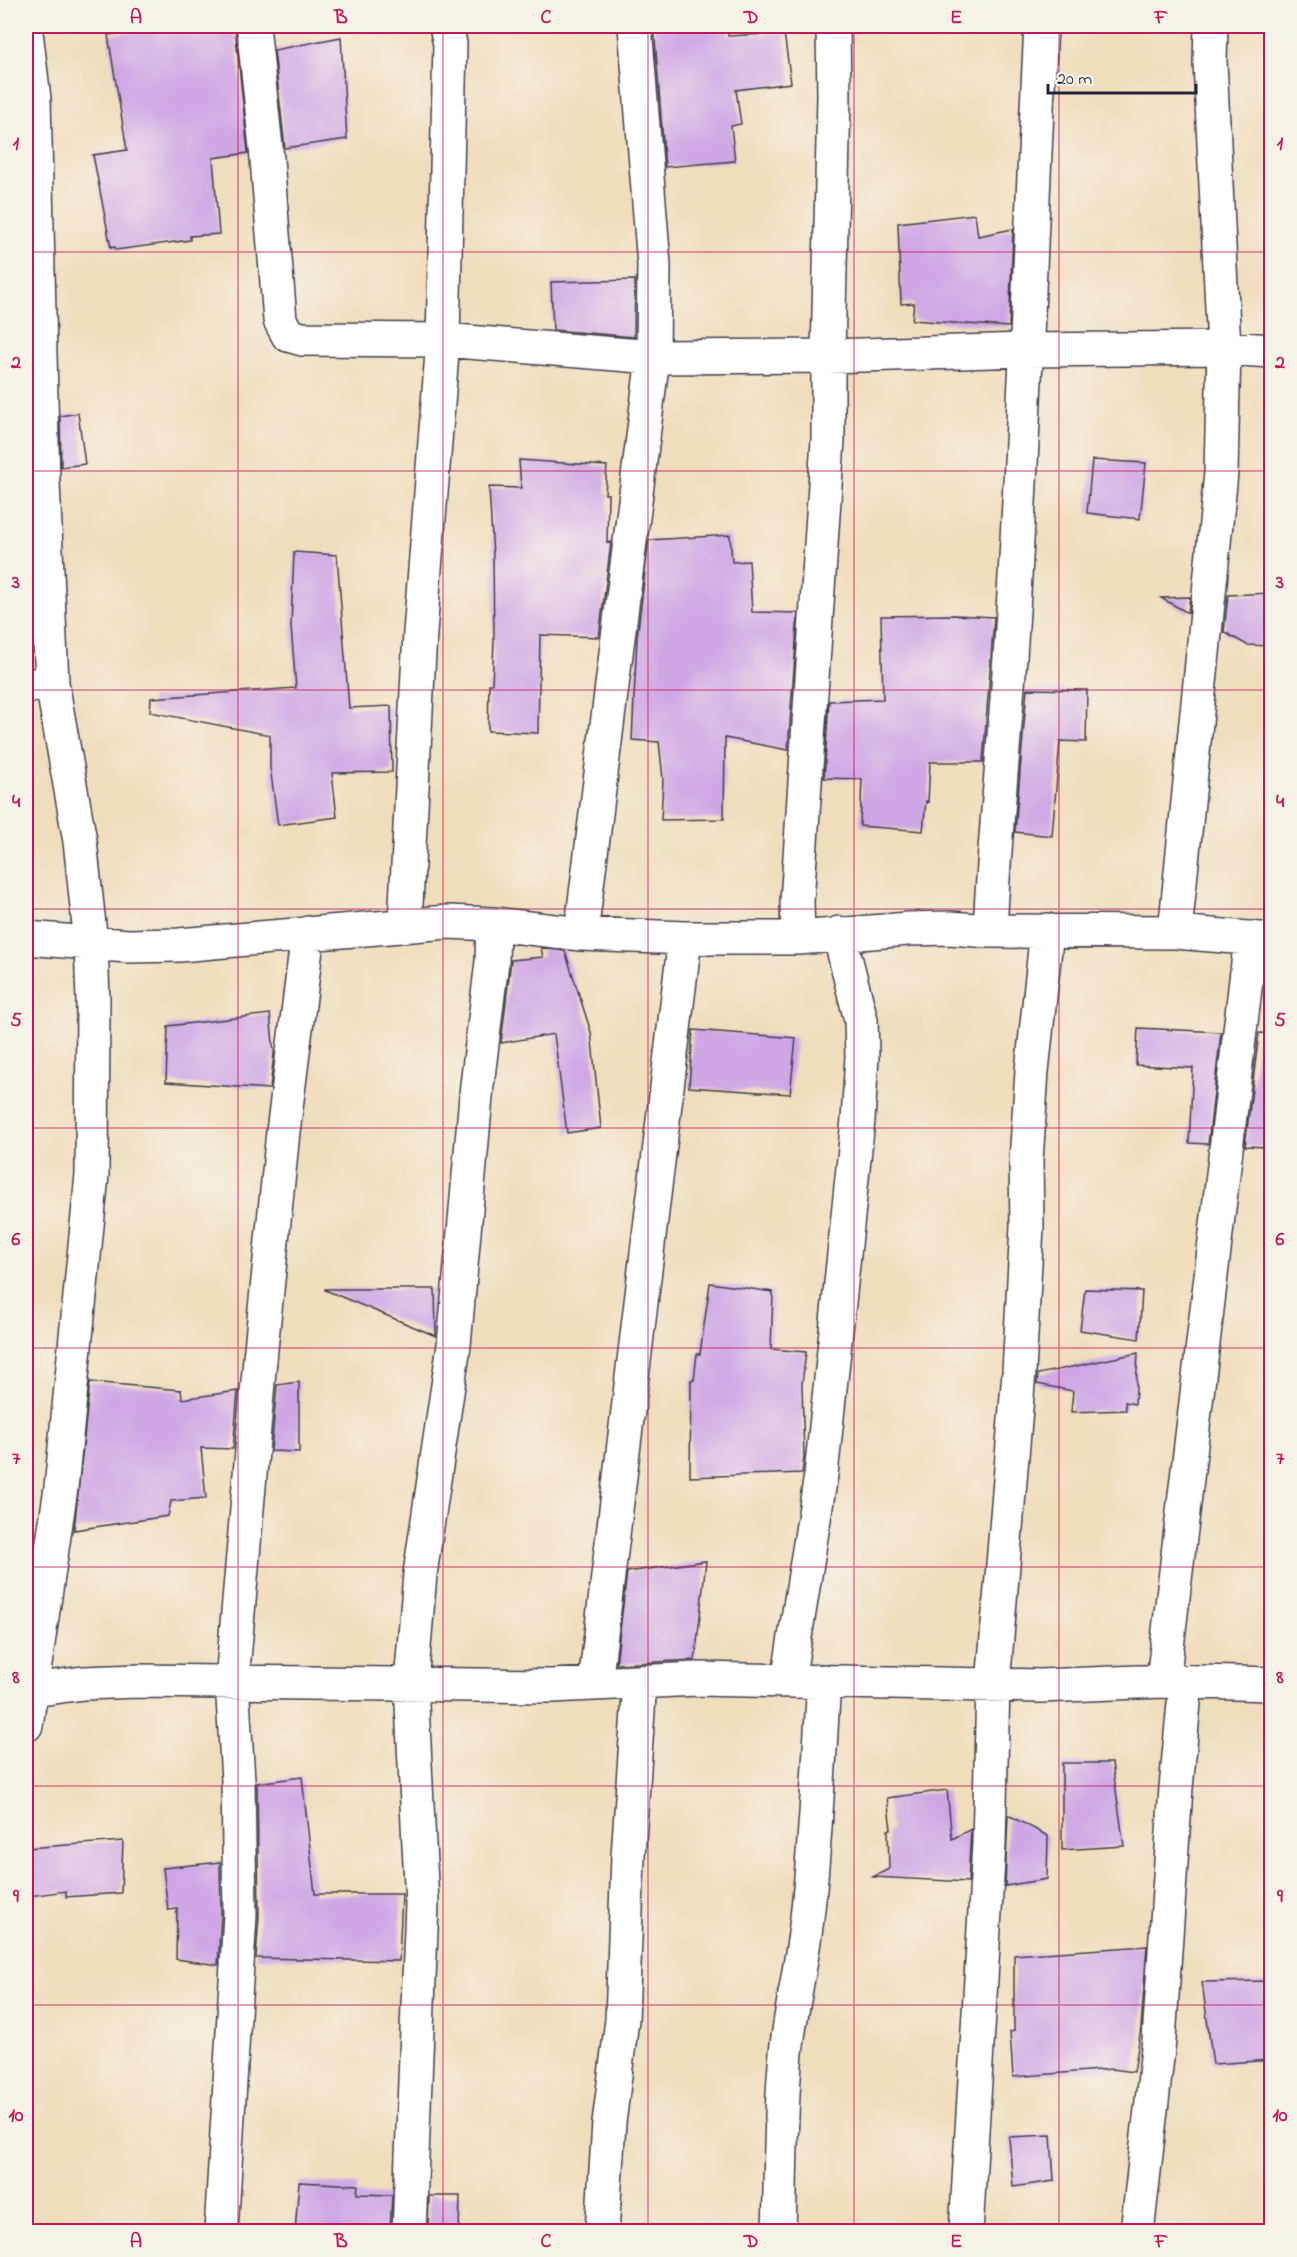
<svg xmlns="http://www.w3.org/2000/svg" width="1297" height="2257" viewBox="0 0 1297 2257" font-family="'Indie Flower',sans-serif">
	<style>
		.building { fill: #cfa7e5 }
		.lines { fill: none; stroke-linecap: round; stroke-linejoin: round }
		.minor-casing { stroke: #413e4e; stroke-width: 36 }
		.minor { stroke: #fff; stroke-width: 33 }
		.grid { fill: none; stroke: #c2185b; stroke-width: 1.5; stroke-opacity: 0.55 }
		.neatline { fill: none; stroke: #c2185b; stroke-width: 2 }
		.grid-label { font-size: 20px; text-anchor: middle; font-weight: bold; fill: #c2185b }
	</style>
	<rect width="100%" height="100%" fill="#f7f3e8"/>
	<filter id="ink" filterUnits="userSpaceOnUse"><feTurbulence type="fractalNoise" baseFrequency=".0167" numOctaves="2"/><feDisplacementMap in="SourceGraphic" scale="12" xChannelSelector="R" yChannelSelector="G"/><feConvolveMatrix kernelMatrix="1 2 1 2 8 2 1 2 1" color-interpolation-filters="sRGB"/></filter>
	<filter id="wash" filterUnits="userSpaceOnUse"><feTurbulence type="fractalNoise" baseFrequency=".008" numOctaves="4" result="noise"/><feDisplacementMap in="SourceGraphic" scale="24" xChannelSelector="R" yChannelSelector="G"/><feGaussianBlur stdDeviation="1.35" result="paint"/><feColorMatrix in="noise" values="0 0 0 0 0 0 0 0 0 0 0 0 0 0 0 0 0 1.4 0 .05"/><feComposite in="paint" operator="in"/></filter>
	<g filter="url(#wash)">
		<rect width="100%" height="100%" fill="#f0ddbc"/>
		<g id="blocks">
			<path class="building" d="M224,26H235L248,153L213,158L219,234L190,236V240L116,250L115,247L111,248L93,155L127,150L108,35L167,27V31Z
				M654,26H728V36L784,33L791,83L736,90L741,124L731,126L735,161L665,167Z
				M341,37L347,139L285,148L274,50Z
				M975,214L978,236L1013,229L1009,327L912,320L914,303L901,304L898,223Z
				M635,280L634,337L553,330L551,282Z
				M78,413L85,464L61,467L60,416Z
				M519,460L607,466L605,494H608L607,543L611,542L599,637L540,635L538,733L488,731L489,684H492L494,641L493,556L489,487L521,488Z
				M1092,460L1146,463L1140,519L1087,513Z
				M730,535L732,562L749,561L752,612L798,613L788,750L725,738L724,819L661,820L663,779L659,742L632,740L637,638L649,540Z
				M294,552L337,555L349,708L391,706L392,772L332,773L337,817L278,825L270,767V735L150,712L151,698L296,688L291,627Z
				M1272,593V646L1247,645L1224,632L1228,595Z
				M1190,597L1188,613L1161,598Z
				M955,615L994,617L983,762H930L928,802L926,801L923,831L860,826L862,779L824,778L829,701L883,699L881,616Z
				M1027,689L1087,690L1086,742L1060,741L1052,836L1015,832Z
				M541,948L565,951L591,1032L601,1128L567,1133L554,1034L501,1043L511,960L543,957Z
				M270,1014L274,1053L270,1089L166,1082L168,1026Z
				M1138,1028L1221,1032L1208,1144L1189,1143L1193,1068L1136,1065Z
				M693,1030L796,1038L790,1094L689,1087Z
				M1259,1033L1272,1034V1111L1266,1147L1245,1146Z
				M710,1283L773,1292L771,1349L806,1352L802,1384L804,1457L802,1473L690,1477L691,1380H694L697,1354H700Z
				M325,1289H435L436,1336L325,1290Z
				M1085,1289L1142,1291L1139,1339L1080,1330Z
				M1138,1353L1135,1404L1125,1402L1126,1410L1071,1412L1073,1391L1037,1384L1038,1374Z
				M90,1382L181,1390L182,1399L238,1391L233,1449L201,1448L206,1498L171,1501L168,1516L74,1530Z
				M299,1382V1452L271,1451L277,1385Z
				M706,1561L695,1660L616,1664L627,1572Z
				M1062,1763H1112L1124,1846L1062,1850Z
				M302,1777L315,1894H402L399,1961L256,1958L259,1915L257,1783Z
				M947,1790L952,1839L971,1829L968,1882L873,1877L889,1869L888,1830L891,1829L887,1798Z
				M1008,1815L1048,1836L1047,1879L1005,1886Z
				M123,1841L121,1893L66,1897V1891L29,1896L26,1848Z
				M220,1862L221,1915L218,1965L176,1959L177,1909L168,1910L163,1868Z
				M1147,1946L1141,2028L1134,2072L1112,2069L1013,2077L1010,2032L1014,2031V1955Z
				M1272,1981V2060L1213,2064L1202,1982Z
				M1051,2135L1054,2181L1013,2187L1009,2137Z
				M299,2182L358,2185L357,2194L392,2195L390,2232H295Z
				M429,2196H460L459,2232H428Z"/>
		</g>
	</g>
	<g filter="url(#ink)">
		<use href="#blocks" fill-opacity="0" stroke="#413e4e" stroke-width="1.5"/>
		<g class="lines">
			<defs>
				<path id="minor" d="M253,26L266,147L280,320L288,335L302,339L443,340L653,357L828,356L1027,350L1224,348L1272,351
					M26,32L34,99L43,483L52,683L80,841L91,944L93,1000L92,1175L61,1488L26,1725
					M26,686L52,683
					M405,924L420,633L443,340L450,44L446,26
					M990,931C994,844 1003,758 1009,672C1024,457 1030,241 1041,26
					M1175,932L1221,473L1224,348L1210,62L1211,26
					M581,934L653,357L654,265L635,26
					M26,938L128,946L179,945L447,922L493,924L581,934L685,938H798L908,929L950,928L990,931L1175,932L1272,940
					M798,938L797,902L828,440V356L834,96L833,26
					M788,1681L821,1475L858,1120L862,1057L861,1020L839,933
					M1163,1681L1251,938
					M595,1684L685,938
					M26,1691L83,1683L139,1681L552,1686L697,1679L1040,1686L1163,1681L1272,1684
					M221,2232L240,1915L238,1780L232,1682L260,1359L283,1132L308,933
					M409,2232L422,1904L411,1684L420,1574L454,1345L477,1085L492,962L493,924
					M602,2232L609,2123L622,2020L628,1856L640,1682
					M779,2232C781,2172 780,2112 786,2053C791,2008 802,1964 807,1918C816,1840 819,1760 824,1681
					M966,2232L989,1844L993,1685L1019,1372L1027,1226L1026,1161L1032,1071L1047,930
					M1137,2232L1159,2040L1176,1788L1186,1682"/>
			</defs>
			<use href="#minor" class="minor-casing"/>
			<use href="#minor" class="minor"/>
		</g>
	</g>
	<path class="grid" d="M238,26V2232M443,26V2232M648,26V2232M854,26V2232M1059,26V2232M26,252H1272M26,471H1272M26,690H1272M26,909H1272M26,1128H1272M26,1348H1272M26,1567H1272M26,1786H1272M26,2005H1272"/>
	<rect width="1297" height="2257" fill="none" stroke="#f7f3e8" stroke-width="66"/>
	<path d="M1048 84v9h148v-9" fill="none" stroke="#22223b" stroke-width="3"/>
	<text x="1057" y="84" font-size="18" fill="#22223b" stroke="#f7f3e8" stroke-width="4.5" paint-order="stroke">20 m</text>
	<rect x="33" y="33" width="1231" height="2191" class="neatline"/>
	<g class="grid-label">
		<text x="136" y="23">A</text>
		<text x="341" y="23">B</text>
		<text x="546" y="23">C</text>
		<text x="751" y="23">D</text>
		<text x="956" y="23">E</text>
		<text x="1161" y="23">F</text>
		<text x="16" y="149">1</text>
		<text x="1280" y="149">1</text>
		<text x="16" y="368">2</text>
		<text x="1280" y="368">2</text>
		<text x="16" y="588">3</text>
		<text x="1280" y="588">3</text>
		<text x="16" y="807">4</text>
		<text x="1280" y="807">4</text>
		<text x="16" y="1026">5</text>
		<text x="1280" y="1026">5</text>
		<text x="16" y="1245">6</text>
		<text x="1280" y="1245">6</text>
		<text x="16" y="1464">7</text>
		<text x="1280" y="1464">7</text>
		<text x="16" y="1683">8</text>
		<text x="1280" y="1683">8</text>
		<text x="16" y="1902">9</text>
		<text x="1280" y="1902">9</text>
		<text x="16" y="2121">10</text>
		<text x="1280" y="2121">10</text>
		<text x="136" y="2247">A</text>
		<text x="341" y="2247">B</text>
		<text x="546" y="2247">C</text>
		<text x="751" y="2247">D</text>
		<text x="956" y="2247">E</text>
		<text x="1161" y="2247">F</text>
	</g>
</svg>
